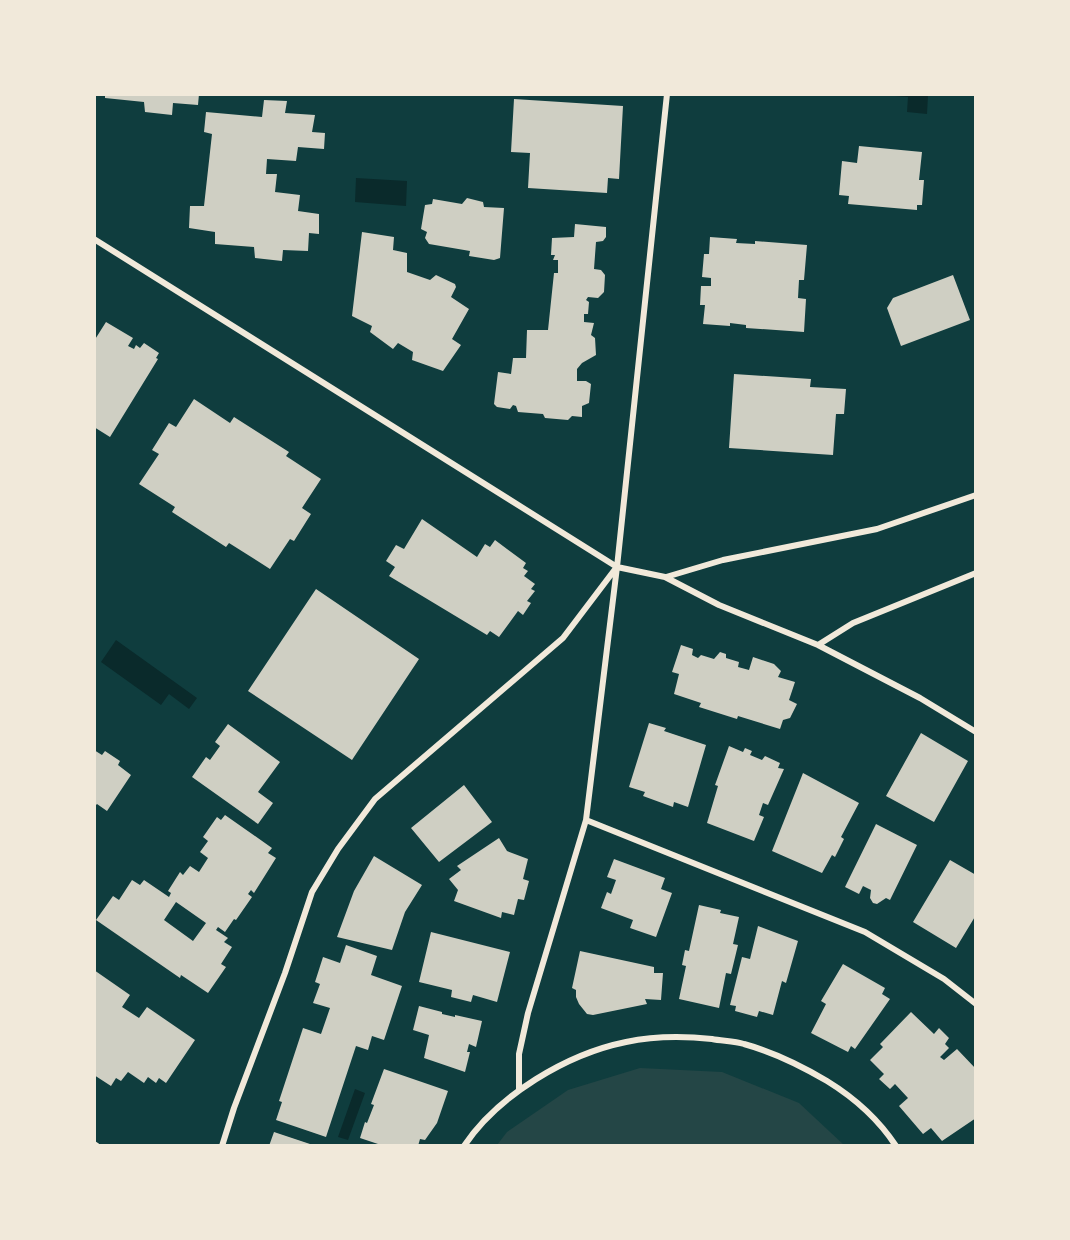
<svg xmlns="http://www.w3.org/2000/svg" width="1070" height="1240" viewBox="0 0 1070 1240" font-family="'IBM Plex Sans',sans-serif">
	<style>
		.green { fill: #244646 }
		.water { fill: #0a2a2b }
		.building { fill: #cfcfc3; fill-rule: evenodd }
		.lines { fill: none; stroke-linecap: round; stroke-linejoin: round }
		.minor { stroke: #f1e9da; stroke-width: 6 }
	</style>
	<rect width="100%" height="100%" fill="#0f3d3e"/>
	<path class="green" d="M640,1068L722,1072L799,1103L844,1145H497L507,1132L568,1090Z"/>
	<path class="water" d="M883,95H928L927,114L907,112L908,97Z
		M356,178L407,181L406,206L355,202Z
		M116,640L197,698L189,709L169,694L161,705L101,662Z
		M355,1089L365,1093L348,1140L338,1137Z"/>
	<path class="building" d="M105,94H199L198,105L173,103L172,115L145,112L144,102L105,98Z
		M514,99L623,106L619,179L608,178L607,193L528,188L530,153L511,152Z
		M264,100L287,101L285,113L315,115L312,132L325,133L324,149L298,147L296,161L267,159L266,174H277L275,192L300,195L298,211L319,214V234L309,233L308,251L283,250L282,261L255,258L254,247L215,244V232L189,228L190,206H204L212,134L204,132L206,112L262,117Z
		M859,146L922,152L919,180H924L922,205H917V210L848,204L849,196L839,195L842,161L857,163Z
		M467,198L483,202L484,207L504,208L500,258L494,260L469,256L470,251L429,244L425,238L427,232L421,229L425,205L432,204L433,199L462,204Z
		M575,224L606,227V237L603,241L596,242L594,269L601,270L605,275L604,292L598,298L588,297L586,300L589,302L588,314H584V322L594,323L591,335L595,338L596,355L582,363L577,369V381H586L591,384L589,403L582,406V417L572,416L568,420L545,418L543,414L518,412L516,406L513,405L510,409L497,407L494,404L498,372L511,374L513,358H526L527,330H548L554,273H558V260H553L555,255H551L552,238L574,237Z
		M362,232L394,237L393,250L407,253V272L430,280L436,275L455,284L456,287L451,297L469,309L452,339L461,345L443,371L412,360L413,352L398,343L393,349L370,332L372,326L352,316Z
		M710,237L737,239L736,243L755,244V241L807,245L804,280H799L798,298L806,299L804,332L746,328V325L730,323V326L703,324L705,305H700L701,286H711V278L702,277L704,254H709Z
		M953,275L970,320L901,346L887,308L893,298Z
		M106,322L133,338L128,346L134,349L136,345L140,348L144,343L159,353L156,358L158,359L110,437L94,427V341Z
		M734,374L811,379L810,387L846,389L844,414H836L833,455L729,448Z
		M194,399L230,423L234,417L289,452L286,456L321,479L302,508L311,514L294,541L290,539L270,569L229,543L226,547L172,512L175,507L139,484L159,454L152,450L169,423L176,427Z
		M422,519L477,557L485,544L490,547L495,540L526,563L523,568L528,571L524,576L535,584L531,589L535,591L527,601L531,603L523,615L518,611L499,637L490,631L487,635L389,576L395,567L386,561L396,545L404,549Z
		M316,589L419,659L352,760L248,691Z
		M681,645L693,649L692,655L698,658L701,655L714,659L720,652L726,654V658L739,662L738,667L749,670L753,657L774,664L781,671L778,677L795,682L789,700L797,704L790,718L783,720L780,729L738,716L737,719L699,707L701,703L674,694L679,674L672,672Z
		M649,723L666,728L664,731L706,745L688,807L674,802L673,807L643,796L645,792L629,787Z
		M228,724L280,762L258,792L273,803L258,824L192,777L206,757L210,760L220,746L215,742Z
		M921,733L968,761L934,822L886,796Z
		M729,746L743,752L745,748L752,751L750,755L762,760L765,756L780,763L778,768L784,769L768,805L763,803L759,815L764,817L754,841L707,823L718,786L715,785Z
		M94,750L102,755L105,751L120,761L118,765L131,775L107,811L97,804L94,807Z
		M803,773L859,803L841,837L844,839L835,857L832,855L822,873L772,851Z
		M464,785L492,822L439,862L411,828Z
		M225,815L272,848L268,853L276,858L254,893L251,890L248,894L252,897L236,920L234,919L225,932L218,927L216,930L228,938L224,942L232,947L221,964L226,967L208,993L181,975L180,978L96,920L113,896L119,900L132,880L140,885L144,880L169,897L171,893L168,891L180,872L183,875L190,866L199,872L208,858L200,852L208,841L203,837L217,817L221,820ZM176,902L206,923L193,941L164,920Z
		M876,824L917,845L890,900L886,898L877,904L873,903L870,898L871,890L863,886L859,894L845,887Z
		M499,838L507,851L528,859L523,879L529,881L524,900L518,899L514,915L502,912L501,918L454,901L458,890L449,879L461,870L457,866Z
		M374,856L422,885L405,912L392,950L337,937L354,891Z
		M614,859L665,878L661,889L672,893L656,937L630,928L633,920L601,908L607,892L611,894L616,880L607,877Z
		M950,860L976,875V915L956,948L913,922Z
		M699,905L721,910L720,913L739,917L733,944L738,945L731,974L726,973L719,1008L679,999L686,966L682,965L685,950L689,951Z
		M758,926L798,941L786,983L782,981L773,1015L759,1011L757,1017L735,1011L736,1006L730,1005L742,957L750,959Z
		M431,932L510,952L497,1002L473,995L471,1002L451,997L452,990L419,982Z
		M346,945L377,956L371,975L402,986L384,1040L372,1036L368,1050L356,1046L326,1137L276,1120L282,1102L279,1101L303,1028L321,1034L330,1008L313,1003L320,984L315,982L323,957L340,963Z
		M580,951L654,967V973H663L661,1000L645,999L647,1004L593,1015L587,1014L579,1004L576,997V990L572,988Z
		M843,964L885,988L882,994L890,999L855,1049L851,1046L848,1052L811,1033L826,1004L821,1001Z
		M94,970L130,995L122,1007L139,1018L147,1007L195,1040L166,1083L159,1078L156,1083L148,1077L144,1083L128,1072L121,1081L116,1078L111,1086L94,1075Z
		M419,1006L442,1012V1014L455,1017V1015L482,1021L476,1047L469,1044L467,1052H470L465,1072L424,1058L429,1035L413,1030Z
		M911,1012L934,1034L939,1028L949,1038L945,1044L949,1048L940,1057L944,1060L957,1049L976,1069V1118L942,1141L931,1128L923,1134L899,1106L908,1098L895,1084L890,1089L879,1079L884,1074L870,1060L883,1047L880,1044Z
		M384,1069L448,1091L437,1123L425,1140L420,1139L418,1146L399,1144V1146H384L360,1138L365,1122L367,1123L374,1105L371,1104Z
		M274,1132L313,1145V1146H269Z"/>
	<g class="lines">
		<path class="minor" d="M94,239L617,567L665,577L719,605L818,645L920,698L976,732
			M666,577L723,560L877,529L976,495
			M818,645L853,623L976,573
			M586,820L865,932L944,979L976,1004
			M519,1089V1054L528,1013L586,820L617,567L667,94
			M94,1144L97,1146
			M222,1146L234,1108L285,973L312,892L338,849L375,799L563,638L616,568
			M464,1146C498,1095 567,1054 626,1042C654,1036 684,1036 712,1039C722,1041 734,1041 744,1044C773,1052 800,1065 827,1081C853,1097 879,1120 896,1146"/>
	</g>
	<rect width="1070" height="1240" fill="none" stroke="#f1e9da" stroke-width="192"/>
</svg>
